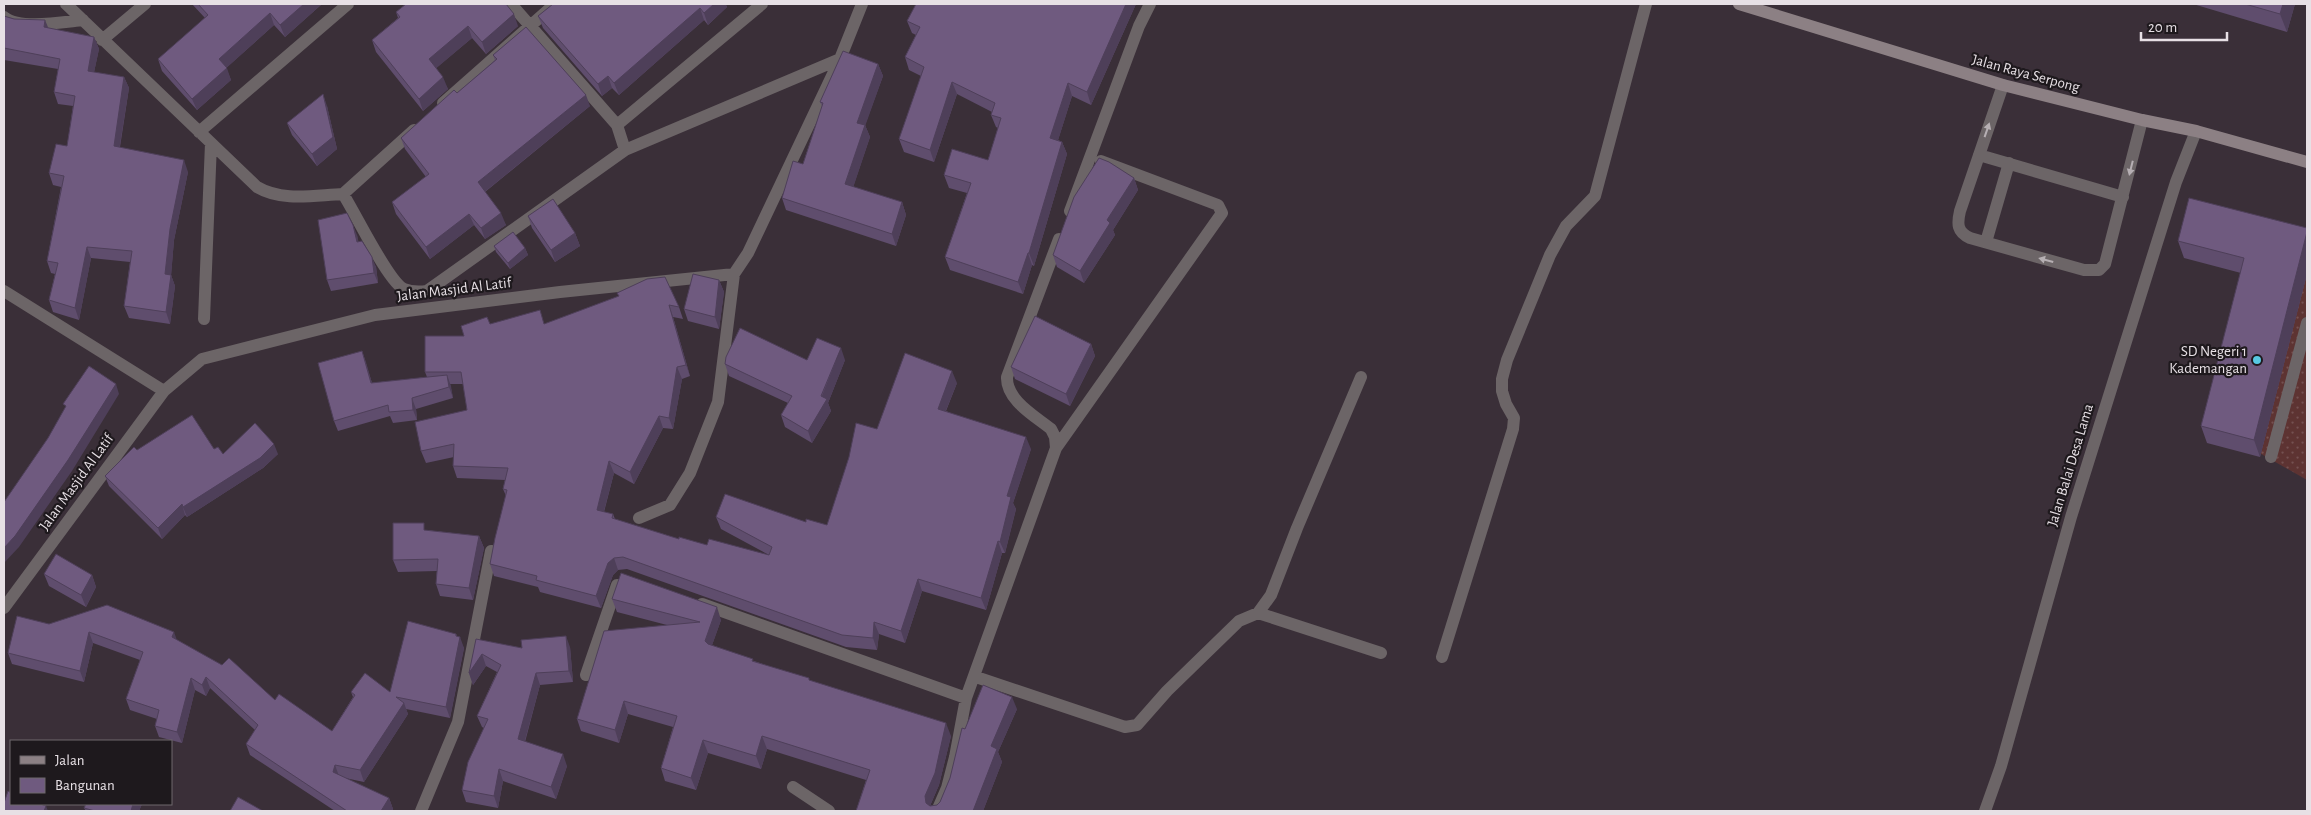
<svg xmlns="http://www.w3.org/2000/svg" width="2311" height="815" viewBox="0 0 2311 815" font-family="'Alegreya Sans',sans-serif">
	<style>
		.grass { fill: url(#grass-dots) }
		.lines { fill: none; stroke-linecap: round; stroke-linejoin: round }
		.lane { stroke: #6c6567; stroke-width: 12 }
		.street { stroke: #6c6567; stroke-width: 12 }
		.secondary { stroke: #8c8084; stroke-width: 12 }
		.wall { fill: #5f4d6d }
		.shaded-wall { fill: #4e3f59 }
		.building { fill: #6f5a7f; stroke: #4e3f59 }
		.oneway { fill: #b6afb3 }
		.poi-dot { fill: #57c9e2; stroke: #1e191d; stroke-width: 2 }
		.labels { text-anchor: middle; stroke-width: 4.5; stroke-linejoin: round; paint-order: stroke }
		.street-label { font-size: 15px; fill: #e7e0e5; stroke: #1e191d }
		.poi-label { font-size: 15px; fill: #e7e0e5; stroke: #1e191d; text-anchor: end }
	</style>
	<defs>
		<pattern id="grass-dots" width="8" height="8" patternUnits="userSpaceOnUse" patternTransform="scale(1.25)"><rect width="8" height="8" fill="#5d3332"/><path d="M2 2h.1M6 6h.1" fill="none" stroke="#745050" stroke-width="1.8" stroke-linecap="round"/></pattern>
	</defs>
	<rect width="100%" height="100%" fill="#3a2f38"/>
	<path class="grass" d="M2307,268V480L2256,451Z"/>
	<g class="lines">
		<path class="lane" d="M2003,85L1960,211C1957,224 1957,232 1970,238L2084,270H2099L2105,264L2142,120
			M1979,155L2123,197
			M1986,242L2009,163"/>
		<path class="street" d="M66,4L257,187C282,202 315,195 343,194C355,212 388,282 404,289C411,292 419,292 427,291L625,150L840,59
			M511,4L617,125L625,150
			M4,17C19,30 63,22 83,20
			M102,40L145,4
			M443,103L555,4
			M617,125L762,4
			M199,132L348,4
			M343,194L414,130
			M1070,211L1139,26L1150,4
			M4,291L164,391
			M204,319L211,143
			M1056,448L1222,213L1218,205L1101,161
			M2271,457L2307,323
			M639,518L670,505L690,473L718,402L734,274
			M702,604L966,698
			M4,608L164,391L202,359L375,315L560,292L734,274L748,253L840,59L862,4
			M1258,613L1381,653
			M1442,657L1513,429L1514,418L1506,404L1502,391V379L1507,360L1550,255L1566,226L1595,196L1646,4
			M586,675L617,585
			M976,677L1125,727L1137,725L1167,691L1239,621L1258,613L1271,595L1297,528L1361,377
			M793,787L829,811
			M421,811L458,722L491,551
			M937,811L947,788L955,757L966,698L1056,448L1055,437L1051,429C1035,416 1006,400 1007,377L1059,239
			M1985,811L2001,766L2071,517L2176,182L2196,131"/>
		<path class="secondary" d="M1739,4L2003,85L2142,120L2196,131L2307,162"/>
	</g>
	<path class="wall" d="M192,4H322L285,37L274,25L226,68L231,80L197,110L162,71L158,59L205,18Z
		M553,4H727L726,5L727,7L708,25L704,20L619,95L612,88L602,96L543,28L538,16Z
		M916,4H1136L1091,105L1072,96L1058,140L1062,142L1067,154L1034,266L1032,265L1023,294L950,270L945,257L967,193L949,188L944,175L988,160L998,128L996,127L991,115L992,112L957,94L934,162L904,152L899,139L921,76L909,70L905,57L916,35L912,33L907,21Z
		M2193,4H2295L2287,32Z
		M396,12L518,26L486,54L472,38L436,68L448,89L423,111L376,52L372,40L398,18Z
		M4,16L48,28L94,37L99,49L94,72L124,77L129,88L120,147L188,172L174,240L171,275L175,286L170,324L129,318L124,306L130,262L91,258L79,320L53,312L49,300L55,274L51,273L47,261L61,187L53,185L49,173L67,146L73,106L58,104L54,92L58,69L4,60Z
		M493,55L590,106L485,192L506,225L485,239L474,225L430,259L396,214L392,202L426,177L405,149L401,138L457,93L495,60Z
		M878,64L883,76L865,125L870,137L853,187L902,202L906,215L896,246L786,210L782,198L803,164L822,106L820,102Z
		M327,106L337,149L317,166L292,135L287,123Z
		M1134,178L1138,190L1113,230L1115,235L1084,283L1057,267L1053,255Z
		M528,216L575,233L580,246L555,262L532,228Z
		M2307,228V274L2260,457L2207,443L2201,426L2241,273L2184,258L2178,241Z
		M357,235L358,241L376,267L378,283L331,291L327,280Z
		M494,246L525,248L528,255L510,269L496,252Z
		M719,280L724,292L719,329L688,321L684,309Z
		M617,293L679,307L683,319L673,317L690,376L682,379L673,429L663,428L634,484L614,473L604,512L613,514L615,519L679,539L707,545L769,555L721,529L716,517L806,522L827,525L877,429L957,383L946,411L1031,449L1013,503L1016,509L1005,553H1002L986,610L922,591L905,643L879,634L877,650L846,647L627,569L618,570L613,575L601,608L540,592L538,587L494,576L490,564L506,496L503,489L505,480L457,478L453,466L454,457L426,463L421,451L467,410L463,384H450L453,398L416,409L417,420L393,423L390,416L338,431L334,421L362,351L372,383L427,377L425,372L464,336L490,324H545L619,296Z
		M1091,344L1095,356L1070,406L1015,379L1011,367Z
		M807,360H845L828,403L831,411L812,443L785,427L781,415L788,403L729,376L725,364Z
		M214,449L223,454H278L263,468L187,517L185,515L162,539L109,486L105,476L137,450Z
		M426,530L479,536L484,548L473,600L440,596L436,584L437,571L398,572L393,560Z
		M44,574L92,575L96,587L86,607L49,586Z
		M612,599L721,620L712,645L754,661L810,681L951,736L939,785L930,806L937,805L940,802L950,778L965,729L1017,709L998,752L1002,762L983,811H856L866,780L767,749L761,769L708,753L696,790L665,781L661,768L673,727L628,714L619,743L581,731L577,719L667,625L617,612Z
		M49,624L177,640L275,700L332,731L353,697L351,692H390L456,634L464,648L450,718L406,709L408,714L364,782L345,778L389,798L393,809L392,811H335L250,755L246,744L255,730L210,688L206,696L195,690L182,743L159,737L155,726L157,719L130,710L126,699L140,660L93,643L84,682L12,664L8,653Z
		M476,639L522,648L570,647L573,682L540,685L525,742L567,766L556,799L503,781L498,808L466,802L462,790L484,728L482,727L477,716L497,672L486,666L473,685L469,673Z
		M142,804L139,811H86L84,808Z"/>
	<path class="shaded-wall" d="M304,4H322L285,37L280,25Z
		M714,4H727L726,5L727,7L708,25L704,13Z
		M1126,4H1136L1091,105L1087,92Z
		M2283,4H2295L2287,32L2280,14Z
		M700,8L704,20L619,95L614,83Z
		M270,13L274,25L223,71L219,59Z
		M514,14L518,26L486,54L482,42Z
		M45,20L50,32L44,27Z
		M468,26L472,38L433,71L429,59Z
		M94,37L99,49L92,82L88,71Z
		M878,64L883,76L862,135L857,123Z
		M227,68L231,80L197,110L192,99Z
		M608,76L612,88L602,96L598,84Z
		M124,77L129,88L118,157L114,146Z
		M443,77L448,89L423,111L419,99Z
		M952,82L957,94L934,162L930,150Z
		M1068,83L1072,96L1055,150L1050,138Z
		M323,94L327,106L337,149L317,166L312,154Z
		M586,95L590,106L482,194L478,182Z
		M865,125L870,137L850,197L845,184Z
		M1062,142L1067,154L1034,266L1029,253Z
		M184,160L188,172L174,240L171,277V275L175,286L170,324L166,312L165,274L170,229Z
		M1134,178L1138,190L1113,230L1115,235L1084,283L1080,271L1107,220Z
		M902,202L906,215L896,246L892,234Z
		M501,213L506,225L485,239L481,228Z
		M469,214L474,225L430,259L426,247Z
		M353,225L357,235L361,252L357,242Z
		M2307,232V274L2260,457L2254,440Z
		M575,233L580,246L555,262L551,250Z
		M87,247L91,258L79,320L75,308Z
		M525,248L528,255L510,269L508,263Z
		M1028,253L1032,265L1023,294L1018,282Z
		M372,257L376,267L378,283L374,273Z
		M719,280L724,292L719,329L715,317Z
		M669,305L673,317L690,376L686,365Z
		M1091,344L1095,356L1070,406L1066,394Z
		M841,348L845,360L828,403L831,411L812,443L808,431Z
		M362,351L366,362L375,394L371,383Z
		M677,367L682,379L673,429L669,418Z
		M952,371L957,383L942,420L938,409Z
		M447,375L451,386L453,398L449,387Z
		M116,384L119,394L72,471L19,547L4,563V548Z
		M412,398L416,409L417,420L413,410Z
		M659,416L663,428L634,484L630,472Z
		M1026,437L1031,449L1013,503L1016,509L1005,553L1000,542L1007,496Z
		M274,444L278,454L263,468L187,517L183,507Z
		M609,461L614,473L601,522L597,510Z
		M182,504L185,515L162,539L158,528Z
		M479,536L484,548L473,600L469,588Z
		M998,541L1002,553L986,610L981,598Z
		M614,558L618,570L613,575L601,608L596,596L608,563Z
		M92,575L96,587L86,607L81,595Z
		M918,579L922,591L905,643L901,631Z
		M717,607L721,620L709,654L705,641Z
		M874,622L879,634L877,650L873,638Z
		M89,632L93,643L84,682L80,671Z
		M174,632L178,643L172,637Z
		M456,634L459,641L460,637L464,648L450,718L446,707Z
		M566,636L570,647L573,682L569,671Z
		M482,654L486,666L473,685L469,673Z
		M536,673L540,685L522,751L518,739Z
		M206,677L210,688L206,696L202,685Z
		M191,678L195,690L182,743L177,732Z
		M1012,697L1017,709L998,752L1002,762L983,811H973L991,746Z
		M624,701L628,714L619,743L615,730Z
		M404,703L408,714L364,782L360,770Z
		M946,723L951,736L939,785L929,808L926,803L925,796Z
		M762,736L767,749L761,769L756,756Z
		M703,740L708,753L696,790L691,778Z
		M563,754L567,766L556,799L551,787Z
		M335,765L339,776L333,772Z
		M499,769L503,781L498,808L494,796Z
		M389,798L393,809L392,811H381Z
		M133,804H142L139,811H131Z
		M46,806L48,811H44Z"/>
	<path class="building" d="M198,4H304L280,25L270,13L219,59L227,68L192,99L158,59L208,15Z
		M406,4H506L514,14L482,42L468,26L429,59L443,77L419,99L372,40L400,17L396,12Z
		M553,4H714L704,13L700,8L614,83L608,76L598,84L538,16Z
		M916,4H1126L1087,92L1068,83L1050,138L1062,142L1029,253H1028L1018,282L945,257L971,183L944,175L952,149L988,160L1001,118L991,115L995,103L952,82L930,150L899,139L924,67L905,57L920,27L907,21Z
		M2245,4H2283L2280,14Z
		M4,16L14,19L45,20L44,27L94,37L88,71L124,77L114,146L184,160L170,229L165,274L171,275L166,312L124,306L132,251L87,247L75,308L49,300L58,263L47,261L64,176L49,173L56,144L67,146L75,96L54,92L60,59L4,48Z
		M526,27L586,95L478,182L501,213L481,228L469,214L426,247L392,202L429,174L401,138L454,90L457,93L497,59L493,55Z
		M843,51L878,64L857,123L865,125L845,184L902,202L892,234L782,198L793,161L803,164L823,103L820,102Z
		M323,94L333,137L312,154L287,123Z
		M1099,158L1109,162L1134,178L1107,220L1110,223L1080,271L1053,255L1074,197Z
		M2189,198L2307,228V232L2254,440L2201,426L2244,258L2178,241Z
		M553,199L575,233L551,250L528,216Z
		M347,213L353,225L357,242L362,241L372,257L374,273L327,280L318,220Z
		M513,232L525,248L508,263L494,246Z
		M693,274L719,280L715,317L684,309Z
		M665,277L679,307L669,305L686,365L677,367L669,418L659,416L630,472L609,461L597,510L613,514L612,518L679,539V537L707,545L709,539L769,555L772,547L716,517L725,494L806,522V519L827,525L849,457L856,423L877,429L905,353L952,371L938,409L1026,437L1007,496L1011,497L1000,542L998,541L981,598L918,579L901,631L874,622L873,638L842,635L623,557L614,558L608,563L596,596L536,580L537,576L490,564L495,538L507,490L503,489L508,468L453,466L454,444L421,451L415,422L467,410L461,372H425V336H464L461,326L487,317L490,324L540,310L544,324L619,296L617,293L647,279Z
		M1035,316L1091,344L1066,394L1011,367Z
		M740,328L807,360L817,338L841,348L821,396L827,399L808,431L781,415L792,396L725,364L726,357Z
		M362,351L371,383L447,375L449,387L412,398L413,410L389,412L388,405L334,421L318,363Z
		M89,366L116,384L68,460L15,536L4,548V502L48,438L66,406L63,404Z
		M192,415L214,449L218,447L223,454L255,423L274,444L260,458L183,507L182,504L158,528L105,476L134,447L137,450Z
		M393,523H424V530L479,536L469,588L436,584L438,559L393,560Z
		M56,554L92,575L81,595L44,574Z
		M621,573L717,607L705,641L708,644L753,659L752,661L809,678V680L946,723L935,773L925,796L926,803L930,806L937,805L940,802L950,778L962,728L965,729L983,685L1012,697L991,746L997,749L973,811H856L870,770L762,736L756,756L703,740L691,778L661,768L677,716L624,701L615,730L577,719L604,631L700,622L612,599Z
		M107,605L174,632L172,637L222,665L229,658L275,700L279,694L332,731L355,695L351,692L365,673L390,692L408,621L456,634V636L460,637L446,707L396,697L404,703L360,770L335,765L333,772L389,798L381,811H347L246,744L258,725L206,677L202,685L191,678L177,732L155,726L159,710L126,699L143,652L89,632L80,671L8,653L17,616L49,624Z
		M566,636L569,671L536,673L518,739L563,754L551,787L499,769L494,796L462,790L468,762L488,719L477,716L501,665L482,654L469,673L476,639L522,648L521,640Z
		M8,791L11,793V804H40L46,806L44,811H4V803Z
		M238,797L263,811H230Z
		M86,804H133L131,811H95L84,808Z"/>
	<defs><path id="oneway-solid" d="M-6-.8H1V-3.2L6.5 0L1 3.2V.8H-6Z" transform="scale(1.25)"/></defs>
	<g class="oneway">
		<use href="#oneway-solid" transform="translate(1987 130) rotate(-71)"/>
		<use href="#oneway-solid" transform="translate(2131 168) rotate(104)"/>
		<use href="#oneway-solid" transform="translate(2046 260) rotate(-165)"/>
	</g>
	<circle class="poi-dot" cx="2257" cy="360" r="5"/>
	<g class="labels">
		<g class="street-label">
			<text transform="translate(2026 73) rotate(15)" y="5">Jalan Raya Serpong</text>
			<text transform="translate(454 289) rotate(-7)" y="5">Jalan Masjid Al Latif</text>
			<text transform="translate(2070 465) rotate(-73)" y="5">Jalan Balai Desa Lama</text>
			<text transform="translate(76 482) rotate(-54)" y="5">Jalan Masjid Al Latif</text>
		</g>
		<g class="poi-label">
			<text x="2247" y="356">SD Negeri 1<tspan x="2247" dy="17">Kademangan</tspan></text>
		</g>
	</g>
	<rect width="2311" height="815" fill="none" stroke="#e7e0e5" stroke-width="10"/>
	<rect x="10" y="740" width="162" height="65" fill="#1e191d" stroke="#6e696d"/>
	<rect x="20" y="756" width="25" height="8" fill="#8c8084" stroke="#6e696d"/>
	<text x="55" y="765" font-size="15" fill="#e7e0e5">Jalan</text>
	<rect x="20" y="778" width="25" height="15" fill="#6f5a7f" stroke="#6e696d"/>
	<text x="55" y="790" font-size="15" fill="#e7e0e5">Bangunan</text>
	<path d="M2141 32v8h86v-8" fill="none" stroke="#e7e0e5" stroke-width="2.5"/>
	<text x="2148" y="32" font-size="15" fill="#e7e0e5" stroke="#1e191d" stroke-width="4" paint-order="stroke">20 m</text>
</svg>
